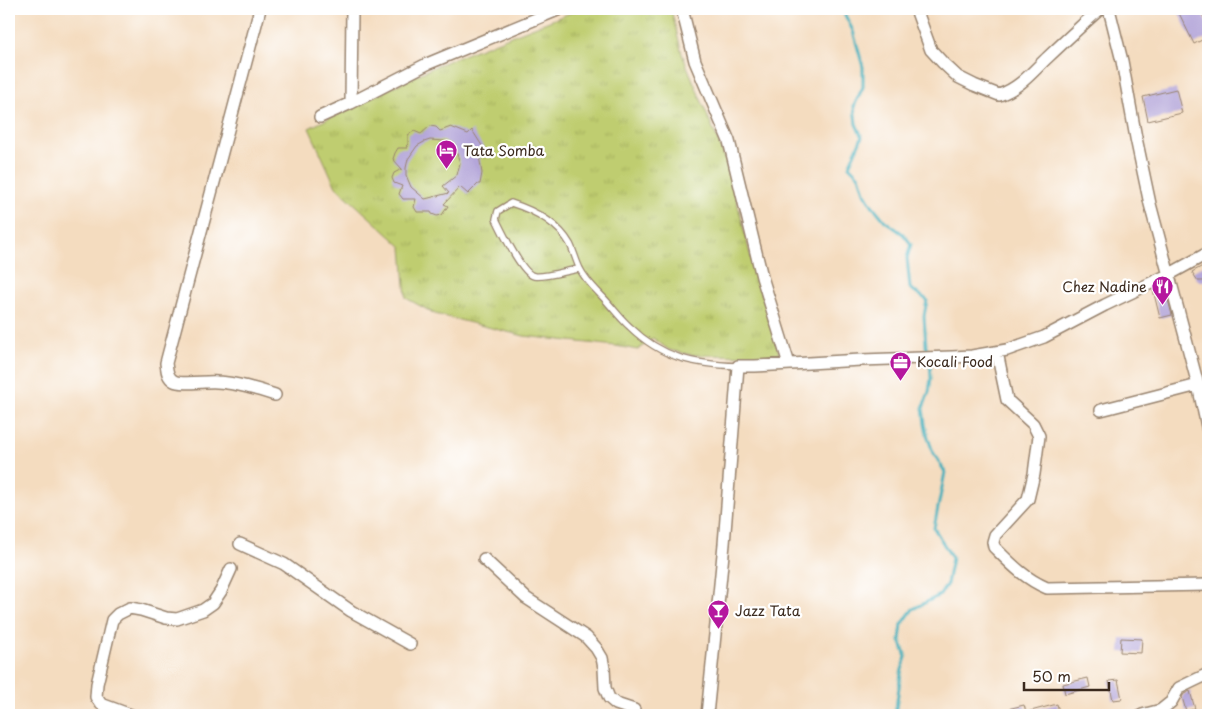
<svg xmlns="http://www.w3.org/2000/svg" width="1217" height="724" viewBox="0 0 1217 724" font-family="'Playpen Sans',sans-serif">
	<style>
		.park { fill: url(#park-tufts); stroke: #7d7c46 }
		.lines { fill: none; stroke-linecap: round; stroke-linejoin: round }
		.stream { stroke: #3fafbb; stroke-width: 3 }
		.building { fill: #b4a6d9; fill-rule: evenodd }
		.lane-casing { stroke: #98836e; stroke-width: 8 }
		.street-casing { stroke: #98836e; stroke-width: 14 }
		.lane { stroke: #fff; stroke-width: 5.5 }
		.street { stroke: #fff; stroke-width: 11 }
		.labels { text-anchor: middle; stroke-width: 4.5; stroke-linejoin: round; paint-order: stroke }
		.poi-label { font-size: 14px; fill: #3b2a1e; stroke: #fff; text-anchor: start }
	</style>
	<defs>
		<pattern id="park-tufts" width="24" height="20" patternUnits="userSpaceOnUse" patternTransform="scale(1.25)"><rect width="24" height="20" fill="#bfcd6f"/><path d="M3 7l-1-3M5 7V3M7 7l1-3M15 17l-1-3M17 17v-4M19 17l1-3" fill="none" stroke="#a5b060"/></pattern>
	</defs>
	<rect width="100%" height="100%" fill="#fff"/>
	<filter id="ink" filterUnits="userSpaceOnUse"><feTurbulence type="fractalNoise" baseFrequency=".02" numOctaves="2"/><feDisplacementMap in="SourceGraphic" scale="10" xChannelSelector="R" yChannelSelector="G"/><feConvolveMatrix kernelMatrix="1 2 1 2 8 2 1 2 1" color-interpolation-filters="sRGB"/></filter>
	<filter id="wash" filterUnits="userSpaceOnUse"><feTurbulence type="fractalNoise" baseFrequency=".0096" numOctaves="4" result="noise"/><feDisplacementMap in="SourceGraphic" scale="20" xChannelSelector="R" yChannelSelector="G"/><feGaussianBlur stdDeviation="1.12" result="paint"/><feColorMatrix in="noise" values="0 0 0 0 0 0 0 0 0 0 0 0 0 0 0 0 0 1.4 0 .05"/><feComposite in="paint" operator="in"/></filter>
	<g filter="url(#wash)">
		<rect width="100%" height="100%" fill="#f4dcbf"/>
		<path class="park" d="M580,9H671L682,54L728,165L750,254L780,356L692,355L669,350L653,338L638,350L616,346L524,336L435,314L406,298L402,247L336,187L309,128L438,65Z"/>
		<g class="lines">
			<path class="stream" d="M842,9L853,31L863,67V87L854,106L856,124L862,137L849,166L859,176L864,192L872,205L885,221L903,234L911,244L907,258L910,288L927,300L924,316L926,346L930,363L931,378L929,392L923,408L925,424L928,438L933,452L945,472L934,528L952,558L947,584L940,595L913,609L902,624L900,640L906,657L901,673L895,715"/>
		</g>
		<g id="blocks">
			<path class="building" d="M1177,9H1200L1208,26V37L1194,44Z
				M1176,89L1182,113L1148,121L1143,97Z
				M430,126L436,127L440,131L451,127L468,134L472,130L486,152L479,156L482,173L480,184H478L468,194L460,187L444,204L448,206L442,215L437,216L432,214L431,212H417L414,207L416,199H403L399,194L402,186L394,183L392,178L394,173L402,169L393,159L395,153L398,148H407V146H406L408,144V135L414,131L421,134ZM430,140L444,141L451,144L456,151L460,163L457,175L443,186L449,193L425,199L411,187L406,175V168L408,159L417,146L424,142Z
				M1208,263V281H1198L1192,272Z
				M1164,285L1172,315L1160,318L1153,290Z
				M1121,638L1142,639L1141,653L1120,652Z
				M1088,678L1090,687L1065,694L1063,684Z
				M1118,680L1122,699L1113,700L1109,681Z
				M1190,691L1195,709L1186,711L1182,697L1184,694Z
				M1057,704L1060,715H1027V712Z
				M1024,705L1027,715H995V712Z"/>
		</g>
	</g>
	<g filter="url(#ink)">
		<use href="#blocks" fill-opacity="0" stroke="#98836e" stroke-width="1"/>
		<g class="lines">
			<defs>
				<path id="lane" d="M580,269C568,270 545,278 534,276C522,274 502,231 496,219L498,211L511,203C533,210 558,223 570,244C574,252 576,261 580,269C586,282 600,293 609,304C616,312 622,320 630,327C663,359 694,364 738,366"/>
				<path id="street" d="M260,9L166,363C167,370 167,377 174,381C181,385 207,381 217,382C237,383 256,389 275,395
					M682,9L695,61L729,141L762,277L789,364
					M916,9L931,50L943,63L958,77L974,85L999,95C1020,88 1032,72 1048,57C1065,41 1082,25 1100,9
					M1109,9L1122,61L1136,138L1150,204L1198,385L1208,431
					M351,103L352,9
					M320,117L351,103L427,64L560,9
					M997,352L1007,400L1033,424L1039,436L1034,474L1028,499L995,535L993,542L994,547C1010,563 1025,579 1047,588L1208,585
					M1101,410L1198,385
					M240,544L284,564L351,611L410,644
					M484,559L526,598L586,637L596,648L602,658L604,668L605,688L609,698L616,704L634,710
					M131,715L101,704L96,697L97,684L112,620L118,614L130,608L141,610L166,618L177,619L203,610L213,603L221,591L231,569
					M707,715L724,544L738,366H755L861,360L952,357L972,356L1007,350L1044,337L1105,305L1170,274L1208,253
					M1142,715L1161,710L1171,702L1179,688L1208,674"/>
			</defs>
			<use href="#lane" class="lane-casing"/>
			<use href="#street" class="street-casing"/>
			<use href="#lane" class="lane"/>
			<use href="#street" class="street"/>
		</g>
	</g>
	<defs>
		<symbol id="hotel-pin" viewBox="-11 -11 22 30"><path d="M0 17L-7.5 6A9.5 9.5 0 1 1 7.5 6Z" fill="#b5179e" stroke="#fff"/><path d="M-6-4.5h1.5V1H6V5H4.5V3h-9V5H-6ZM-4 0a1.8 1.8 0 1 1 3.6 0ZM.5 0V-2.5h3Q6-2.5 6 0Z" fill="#fff"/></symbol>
		<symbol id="restaurant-pin" viewBox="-11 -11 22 30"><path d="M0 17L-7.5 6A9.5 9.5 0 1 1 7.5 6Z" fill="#b5179e" stroke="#fff"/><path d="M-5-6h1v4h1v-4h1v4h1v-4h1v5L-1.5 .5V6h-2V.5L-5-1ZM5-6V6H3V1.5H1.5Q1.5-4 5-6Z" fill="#fff"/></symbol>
		<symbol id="office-pin" viewBox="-11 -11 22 30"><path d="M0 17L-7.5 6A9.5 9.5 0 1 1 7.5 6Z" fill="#b5179e" stroke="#fff"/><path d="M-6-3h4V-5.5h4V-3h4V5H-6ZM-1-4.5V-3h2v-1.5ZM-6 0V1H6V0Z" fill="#fff"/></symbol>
		<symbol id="bar-pin" viewBox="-11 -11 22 30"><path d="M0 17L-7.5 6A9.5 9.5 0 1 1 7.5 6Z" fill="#b5179e" stroke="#fff"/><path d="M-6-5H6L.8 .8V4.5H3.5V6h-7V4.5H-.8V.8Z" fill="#fff"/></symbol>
	</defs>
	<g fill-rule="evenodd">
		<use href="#hotel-pin" x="434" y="138" width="25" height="34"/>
		<use href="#restaurant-pin" x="1150" y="274" width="25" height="34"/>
		<use href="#office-pin" x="888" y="350" width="25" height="34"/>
		<use href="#bar-pin" x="706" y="598" width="25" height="34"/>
	</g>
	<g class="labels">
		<g class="poi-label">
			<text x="463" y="156">Tata Somba</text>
			<text x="1147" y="292" text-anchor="end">Chez Nadine</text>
			<text x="917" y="367">Kocali Food</text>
			<text x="735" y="616">Jazz Tata</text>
		</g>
	</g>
	<rect width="1217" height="724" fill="none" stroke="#fff" stroke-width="30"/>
	<path d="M1024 682v8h85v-8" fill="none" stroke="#3b2a1e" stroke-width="2.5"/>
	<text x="1032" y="682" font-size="15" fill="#3b2a1e" stroke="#ffffff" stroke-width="4" paint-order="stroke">50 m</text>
</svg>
